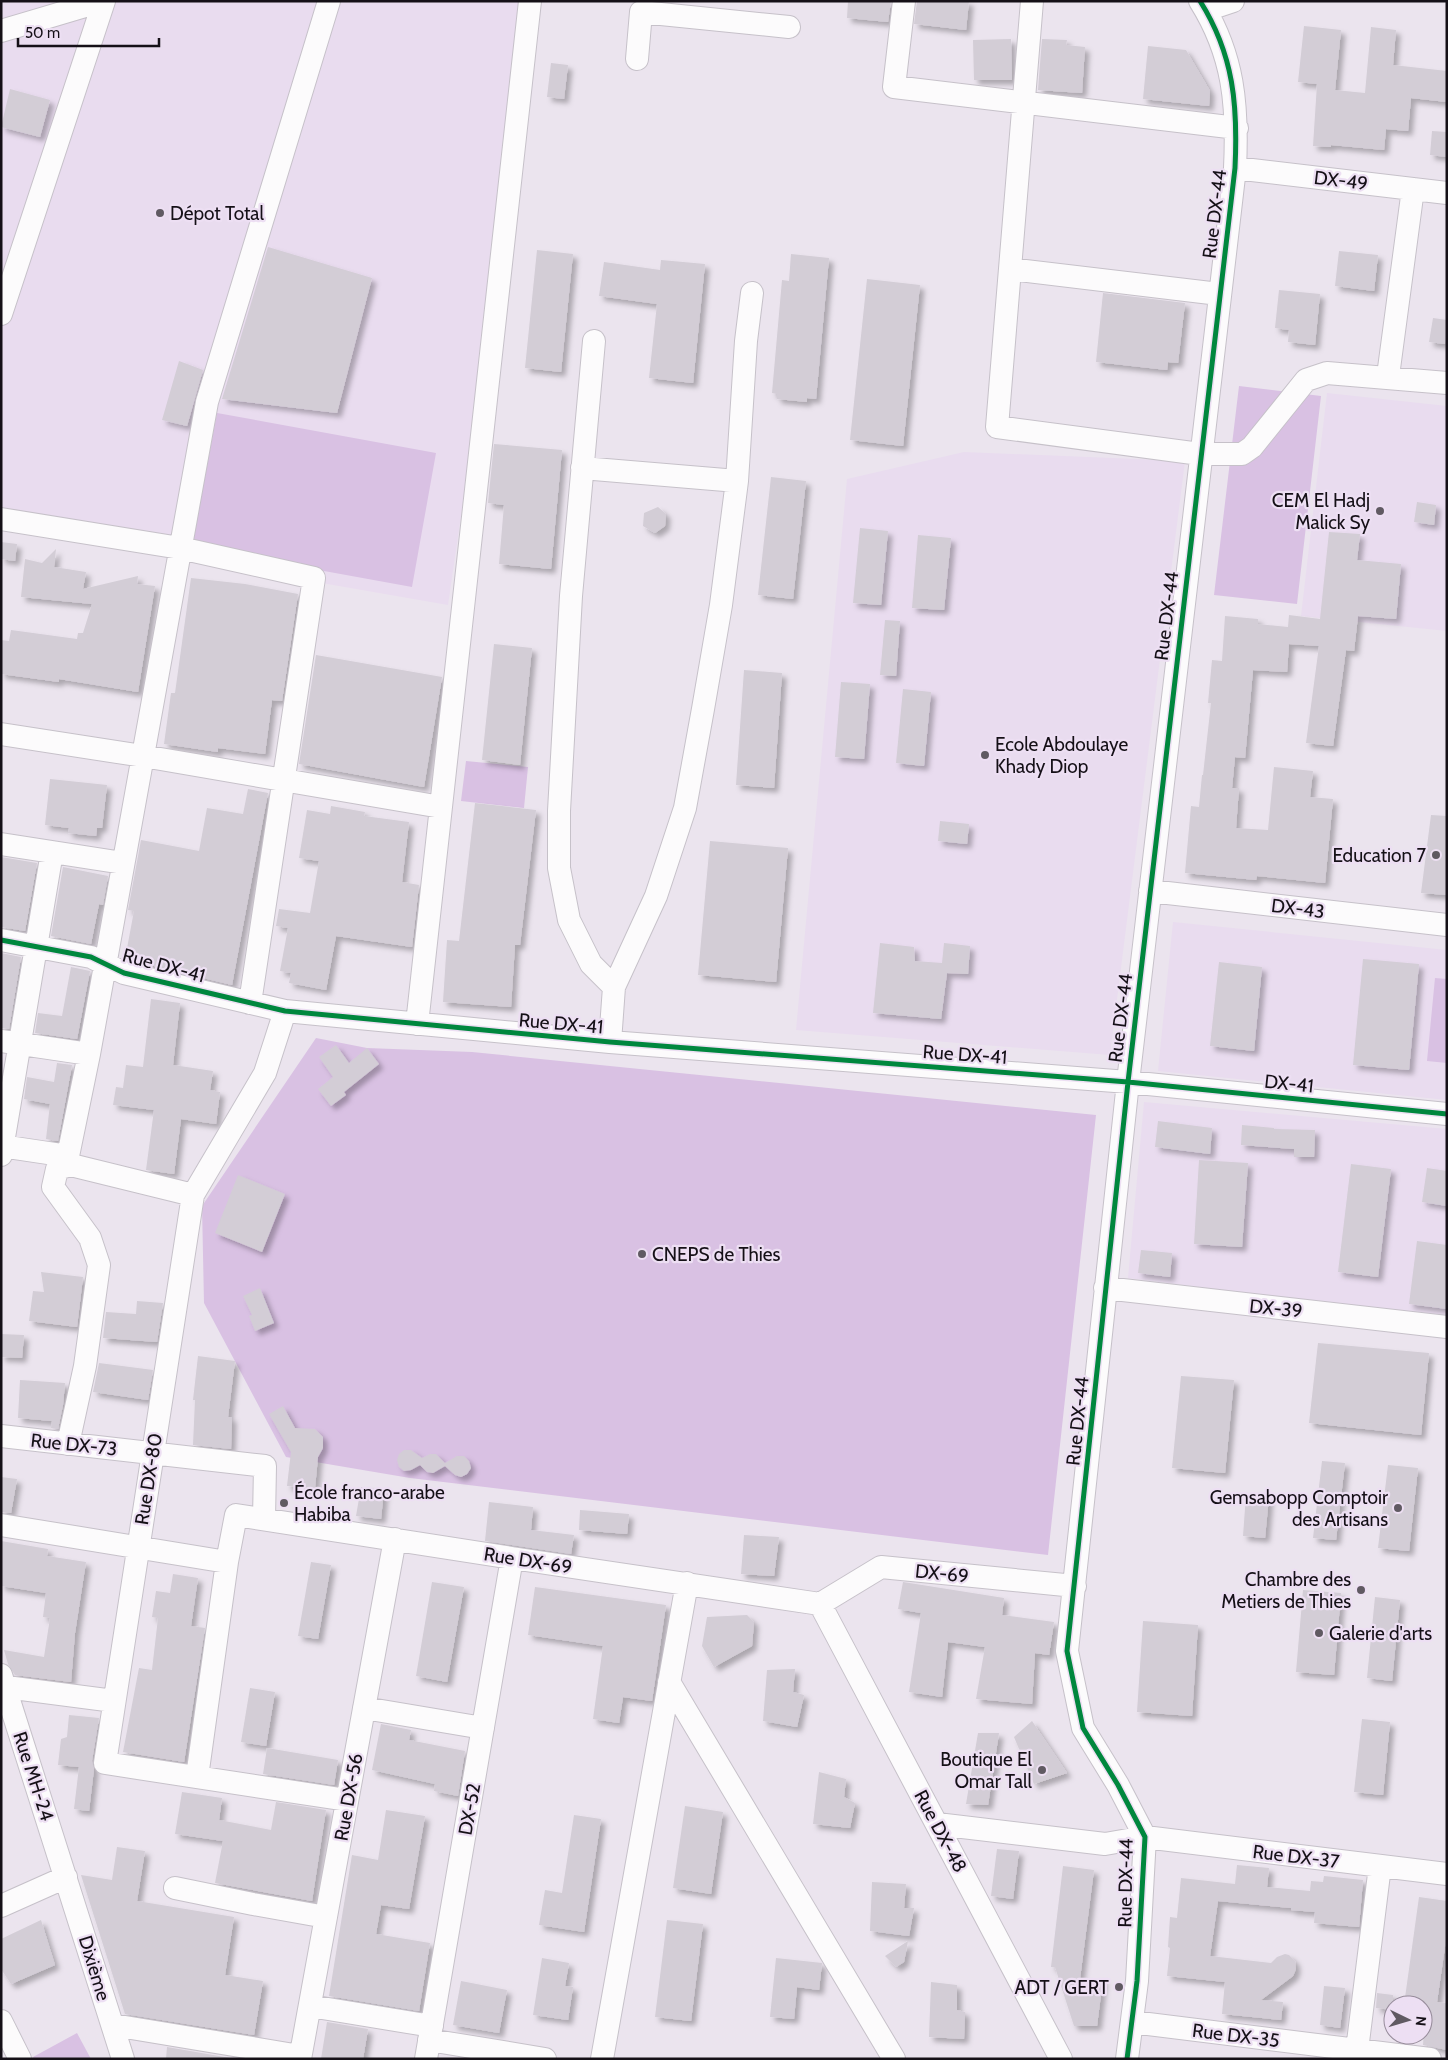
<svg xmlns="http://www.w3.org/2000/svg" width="1448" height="2060" viewBox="0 0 1448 2060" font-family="Cabin,sans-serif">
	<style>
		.built { fill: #e9dcef }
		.green { fill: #d9c1e3 }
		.building { fill: #d3cdd6; filter: url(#shadow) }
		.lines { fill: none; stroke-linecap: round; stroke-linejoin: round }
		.minor-casing { stroke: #c6c1c9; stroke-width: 24 }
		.minor { stroke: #fcfbfc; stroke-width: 22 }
		.cycleway-casing { stroke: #eddff3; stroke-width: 8 }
		.cycleway { stroke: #00873e; stroke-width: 5 }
		.poi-dot { fill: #605a62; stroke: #eddff3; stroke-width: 2 }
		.labels { text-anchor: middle; stroke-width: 4.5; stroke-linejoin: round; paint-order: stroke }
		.street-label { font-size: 19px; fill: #151017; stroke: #eddff3 }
		.poi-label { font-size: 19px; fill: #151017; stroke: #eddff3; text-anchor: end }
	</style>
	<defs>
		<filter id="shadow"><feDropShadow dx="4.5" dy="4.5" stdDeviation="2.5" flood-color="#0004"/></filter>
	</defs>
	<rect width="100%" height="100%" fill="#ebe4ee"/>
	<path class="built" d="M1,1H536L448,605L1,527Z
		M1327,393L1447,406V631L1301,616Z
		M964,452L1185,461L1110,1055L796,1030L847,479Z
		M1173,922L1447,950V1100L1158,1071Z
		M1144,1102L1447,1129V1318L1128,1278Z"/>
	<path class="green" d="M1239,386L1321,396L1297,604L1214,595Z
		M217,413L436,453L412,587L192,547Z
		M466,761L528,767L524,808L461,801Z
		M1435,978L1447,979V1063L1427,1061Z
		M316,1038L367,1048L472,1052L1096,1115L1048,1555L410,1478L286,1457L204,1303L202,1206Z
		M77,2033L91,2059H34L33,2057Z"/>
	<path class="building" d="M848,1H891L888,22L847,18Z
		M917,1H969L966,30L914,24Z
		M1304,26L1341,30L1335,90L1365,93L1371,27L1396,30L1393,65L1447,71V102L1411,98L1408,131L1386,129L1384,150L1331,145V147L1313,146L1317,84L1298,82Z
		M1011,39L1012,80H974L973,40Z
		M1042,39L1067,40L1066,45L1085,47L1082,93L1038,90Z
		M1148,46L1186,50L1210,91L1209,106L1143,99Z
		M551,63L568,65L564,99L547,97Z
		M10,89L50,100L40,137L1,127Z
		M1432,131L1447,132V157L1430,155Z
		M268,247L372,278L337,413L222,399Z
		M537,250L573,254L561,372L525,368Z
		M1339,251L1378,255L1374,291L1335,286Z
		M791,254L829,258L816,399L807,398V402L777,399V394L772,393L782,280L789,281Z
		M661,260L705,264L693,383L649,378L657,304L599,296L604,262L660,270Z
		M867,279L920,285L903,446L850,440Z
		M1279,290L1320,294L1315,345L1288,342L1289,330L1275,328Z
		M1103,293L1185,303L1178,363L1168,362L1167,370L1096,362Z
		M1433,318L1447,320L1445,344L1429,342Z
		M179,361L203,370L187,426L162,420Z
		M494,444L562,450L551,569L499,564L504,505L488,503Z
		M771,477L806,481L793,599L758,595Z
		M1417,502L1436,505L1434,525L1414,522Z
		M658,507L666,514L665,526L655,533L643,526L644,513Z
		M860,528L888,531L881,605L853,603Z
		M1329,532L1360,534L1357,560L1401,564L1396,619L1358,616L1354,651L1346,650L1333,746L1306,743L1319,646L1289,644L1287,672L1253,670L1245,758L1235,757L1232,788H1239L1236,828L1268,830L1274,767L1313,771L1310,797L1333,799L1325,883L1257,876L1256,880L1185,873L1191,806L1199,807L1202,775H1203L1211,703H1208L1212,660L1222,661L1225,616L1258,619V624L1288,627L1289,615L1320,619Z
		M918,535L951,538L944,610L912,608Z
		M1,542L17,544L15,561L1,559Z
		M56,549L54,567L86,572L83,589L138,576L137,584L155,586L138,692L59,679V682L1,674V640L9,641L11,630L77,639L78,633H83L92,604L21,597L25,559L42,563Z
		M191,578L245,584L298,594L282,701L272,700L265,754L218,748V752L164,744L171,693H175Z
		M885,620L900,621L896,676L880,675Z
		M494,644L532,648L520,765L482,760Z
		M316,655L442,677L424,787L299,764Z
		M744,670L782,673L774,788L736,785Z
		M841,682L870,684L864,759L835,757Z
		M903,689L931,692L924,766L896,763Z
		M50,779L107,785L102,828H97L96,836L68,833L69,828L45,825Z
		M248,789L268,793L232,985L125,959L134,911L128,910L141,840L199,851L207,808L243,814Z
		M475,803L536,810L520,945H515L511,1007L443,1002L447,940L459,941Z
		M331,806L365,812L364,816L409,822L402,882L419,885L412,947L336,936L326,990L289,983L291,973L280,971L288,928L276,926L279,909L310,913L319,861L299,858L307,810L330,814Z
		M1431,815L1447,816V895L1421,893Z
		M940,821L969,824L967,844L938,841Z
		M710,841L788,848L776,982L698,975Z
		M1,857L37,863L25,931L1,927Z
		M63,867L108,876L103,905L99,904L91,944L51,936Z
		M880,943L914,947L915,961L942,963L944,943L970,946L968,974L947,973L941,1019L873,1013Z
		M1,953L21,957L9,1029L1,1028Z
		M1363,959L1419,964L1409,1070L1353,1065Z
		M1219,962L1262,967L1254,1051L1210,1046Z
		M71,967L90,971L77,1039L35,1033L38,1013L62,1016Z
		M151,999L180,1003L173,1065L213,1071L210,1090L220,1092L216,1124L181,1119L174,1174L146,1170L154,1110L113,1105L116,1087L123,1088L126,1065L143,1067Z
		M336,1045L349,1063L367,1048L379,1064L344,1092L346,1095L331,1106L318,1089L333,1077L319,1057Z
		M57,1063L72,1065L58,1141L46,1139L50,1104L24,1099L27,1077L54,1082Z
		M1158,1121L1212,1128L1210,1154L1155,1147Z
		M1242,1125L1274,1128V1129L1315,1130L1314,1157H1294V1149L1241,1145Z
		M1199,1160L1248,1163L1242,1247L1194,1244Z
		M1351,1164L1391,1169L1378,1277L1338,1272Z
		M1427,1168L1447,1171V1206L1422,1202Z
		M238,1175L285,1194L262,1252L215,1233Z
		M1417,1241L1447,1245V1309L1409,1304Z
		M1141,1250L1172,1253L1170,1277L1138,1273Z
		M41,1272L83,1277L77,1327L29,1321L33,1291L44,1292Z
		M260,1288L274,1323L255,1331L249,1316L252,1315L243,1296Z
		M137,1301L163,1303L157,1342L103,1338L106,1312L136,1314Z
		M1,1334L24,1335L22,1358L1,1357Z
		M1318,1343L1429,1353L1421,1435L1309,1423Z
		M198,1356L235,1361L228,1417H232L231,1449L193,1445L195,1400H193Z
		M99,1363L153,1370L148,1400L93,1392Z
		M1181,1376L1234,1380L1225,1473L1172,1468Z
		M20,1380L65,1383L63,1405L58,1429L51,1428L52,1421L18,1418Z
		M283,1406L295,1428L315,1429L323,1437V1448L318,1457L315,1488L287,1486L291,1452L269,1414Z
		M404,1450H411L422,1458L430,1454H436L445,1463L457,1456H464L469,1461L471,1468L467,1474L461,1477L455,1475L445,1466L433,1473L427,1472L420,1465L411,1470L404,1471L399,1467L397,1460L399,1454Z
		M1322,1461L1345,1463L1336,1540L1313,1538Z
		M1388,1465L1418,1468L1409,1551L1378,1548Z
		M1,1477L17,1479L11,1513L1,1512Z
		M361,1487L384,1490L381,1519L356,1516Z
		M1246,1495L1269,1497L1265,1538L1243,1536Z
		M489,1502L533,1507L531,1530L574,1535L571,1554L485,1541Z
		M580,1510L629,1514L627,1534L579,1530Z
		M744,1535L779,1537L774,1576L741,1574Z
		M1,1541L48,1549L47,1556L86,1562L75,1633L71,1682L15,1675L8,1664L4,1650L44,1657L50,1618L43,1617L46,1593L1,1586Z
		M311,1562L331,1565L318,1639L298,1636Z
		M173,1574L198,1578L191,1626L205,1628L184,1762L123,1752L139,1668L152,1670L158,1618L152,1617L156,1591L170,1593Z
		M432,1582L464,1587L447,1682L416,1676Z
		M903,1582L1004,1598L1002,1615L1054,1622L1049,1655L1035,1653L1032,1704L976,1699L985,1647L948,1642L942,1697L909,1692L921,1613L898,1609Z
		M535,1587L666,1605L652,1701L623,1697L619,1723L593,1719L603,1646L528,1635Z
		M1303,1590L1341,1593L1334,1675L1296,1672Z
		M1375,1597L1400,1600L1392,1681L1367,1678Z
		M747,1615L754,1622L752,1646L714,1667L702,1646L707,1617Z
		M1143,1621L1198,1625L1192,1716L1137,1712Z
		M795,1669L793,1692L804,1695L797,1727L763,1721L767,1670Z
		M250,1688L275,1692L266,1746L241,1742Z
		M69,1715L99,1718L92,1761L94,1769L89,1811L74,1809L79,1767L58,1765L61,1739L67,1737Z
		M1362,1719L1390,1722L1383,1795L1354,1792Z
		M1032,1721L1067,1773L1034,1784L1014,1737Z
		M381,1724L411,1730L409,1740L465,1751L458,1796L434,1791L435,1784L372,1770Z
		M978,1733H999L988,1805L966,1804Z
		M267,1748L338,1760L334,1785L263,1774Z
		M819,1772L846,1779L844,1797L855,1803L850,1828L813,1824Z
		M182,1792L222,1798L219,1820L271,1830L276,1802L326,1810L312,1901L215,1883L223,1841L175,1834Z
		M685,1806L723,1812L711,1894L673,1888Z
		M386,1810L425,1816L409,1909L381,1905L376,1934L430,1943L419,2011L329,1996L352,1855L378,1860Z
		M574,1815L601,1819L584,1932L539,1925L545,1890L562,1893Z
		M117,1847L145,1851L137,1901L234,1917L225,1975L263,1981L254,2035L125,2014L81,1875L112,1880Z
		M997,1849L1019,1851L1013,1899L991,1896Z
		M1237,1865L1269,1868L1267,1887L1310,1891L1311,1881L1323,1882L1324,1876L1363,1880L1359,1927L1314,1923L1315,1912L1291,1910V1908L1218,1901L1210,1956L1271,1963L1277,1957L1285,1954L1289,1955L1295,1961L1296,1969L1293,1976L1261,2000L1283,2002L1281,2020L1222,2014L1225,1982L1167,1976L1170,1948L1168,1947L1170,1917L1177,1918L1181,1878L1235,1884Z
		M1063,1866L1094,1870L1080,1979H1103L1097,2026H1074L1055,1967H1051Z
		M872,1882L906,1884L904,1908H914L909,1936L870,1931Z
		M1419,1897L1447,1901V1933L1437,2002L1447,2003V2050L1423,2045L1426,2005H1404Z
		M41,1920L55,1965L11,1984L1,1969V1939Z
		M667,1920L703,1924L691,2021L655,2017Z
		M908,1941L904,1962L896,1967L885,1956Z
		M542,1958L569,1963L565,1986L573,1987L568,2020L533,2015Z
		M776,1958L822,1963L819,1990L797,1987L794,2019L770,2017Z
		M461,1981L507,1990L499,2033L453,2025Z
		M931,1982L957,1985V2010L965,2012L964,2039L929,2037Z
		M1324,1986L1345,1988L1340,2028L1320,2025Z
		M1377,1993L1393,1995V2010L1376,2008Z
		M327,2022L368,2029L363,2059H321Z
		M167,2047L236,2059H166Z"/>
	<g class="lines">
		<defs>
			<path id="minor" d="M904,1L894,87L1237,128
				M1032,1L997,427L1200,454H1242L1252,447L1306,380L1327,373L1447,383
				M1207,1L1206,10L1233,1
				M1,31L102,1
				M637,59L641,12L789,27
				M1235,168L1447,193
				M1010,269L1219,294
				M1,314L104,1
				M594,341L571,596L559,811V868L569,920L591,964L614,987
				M1388,376L1413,189
				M582,468L737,481
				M1,519L180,548L314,578L250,1003
				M1,734L143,756L441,807
				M1,844L123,863
				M1150,891L1447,925
				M1,940L91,957L124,973L285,1011L610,1042L1128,1082L1447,1114
				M285,1011L265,1073L193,1195L105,1763L347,1800
				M417,1024L530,1
				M1,1041L89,1054
				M610,1042L614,987L656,896L685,808L703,709L721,605L737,481L746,341L752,293
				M1,1146L68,1156
				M1,1155L52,852
				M71,1165L68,1156L89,1054L207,402L329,1
				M1105,1288L1447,1327
				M1,1436L265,1466L264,1519
				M68,1444L85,1366L99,1265L90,1238L53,1187L57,1169L71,1165L193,1195
				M1,1525L227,1562
				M820,1604L1061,2059
				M820,1604L881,1567L1075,1586
				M1,1675L123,2059
				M669,1682L894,2059
				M6,1687L114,1701
				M364,1708L483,1728
				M197,1777L227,1562L236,1515L512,1558L820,1604
				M937,1824L1105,1844L1145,1837L1447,1874
				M175,1888L253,1904L326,1917
				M1,1906L66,1877
				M310,2006L432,2026
				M1,2021L20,2059
				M1132,2022L1430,2059
				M113,2025L300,2056
				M429,2040L545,2059
				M1357,2050L1380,1866
				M300,2059L395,1539
				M426,2059L512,1558
				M602,2059L687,1583
				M1127,2059L1137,1981L1145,1837L1118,1785L1083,1728L1067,1651L1128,1082L1235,168C1238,106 1234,55 1200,1"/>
		</defs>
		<use href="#minor" class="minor-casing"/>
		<use href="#minor" class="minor"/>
		<defs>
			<path id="cycleway" d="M1,940L91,957L124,973L285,1011L610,1042L1128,1082L1447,1114
				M1127,2059L1137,1981L1145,1837L1118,1785L1083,1728L1067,1651L1128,1082L1235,168C1238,106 1234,55 1200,1"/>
		</defs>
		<use href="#cycleway" class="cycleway-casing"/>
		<use href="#cycleway" class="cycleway"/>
	</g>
	<g class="poi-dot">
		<circle cx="160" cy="213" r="5"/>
		<circle cx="1380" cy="511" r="5"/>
		<circle cx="985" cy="755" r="5"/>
		<circle cx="1436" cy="855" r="5"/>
		<circle cx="642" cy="1254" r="5"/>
		<circle cx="284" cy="1503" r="5"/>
		<circle cx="1398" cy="1508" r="5"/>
		<circle cx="1361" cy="1590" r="5"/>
		<circle cx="1319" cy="1633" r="5"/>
		<circle cx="1042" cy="1770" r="5"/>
		<circle cx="1119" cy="1987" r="5"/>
	</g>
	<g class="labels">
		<g class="street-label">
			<text transform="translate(1341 180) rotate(7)" y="7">DX-49</text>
			<text transform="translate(1214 214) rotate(-83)" y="7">Rue DX-44</text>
			<text transform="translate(1166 616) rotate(-83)" y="7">Rue DX-44</text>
			<text transform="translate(1298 908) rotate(7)" y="7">DX-43</text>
			<text transform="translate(164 965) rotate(15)" y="7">Rue DX-41</text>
			<text transform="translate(1120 1018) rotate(-83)" y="7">Rue DX-44</text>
			<text transform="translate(561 1023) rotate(5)" y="7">Rue DX-41</text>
			<text transform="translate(965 1054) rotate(4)" y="7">Rue DX-41</text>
			<text transform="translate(1289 1083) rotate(6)" y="7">DX-41</text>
			<text transform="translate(1276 1308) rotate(6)" y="7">DX-39</text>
			<text transform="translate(1077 1421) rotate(-84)" y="7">Rue DX-44</text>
			<text transform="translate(74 1444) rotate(6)" y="7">Rue DX-73</text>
			<text transform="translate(148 1479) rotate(-81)" y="7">Rue DX-80</text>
			<text transform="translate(528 1560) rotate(9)" y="7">Rue DX-69</text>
			<text transform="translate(942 1573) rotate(6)" y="7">DX-69</text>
			<text transform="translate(34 1776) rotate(72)" y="7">Rue MH-24</text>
			<text transform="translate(348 1797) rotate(-80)" y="7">Rue DX-56</text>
			<text transform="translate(469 1809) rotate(-80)" y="7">DX-52</text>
			<text transform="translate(941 1831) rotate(62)" y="7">Rue DX-48</text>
			<text transform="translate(1296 1856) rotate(7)" y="7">Rue DX-37</text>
			<text transform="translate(1125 1883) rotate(-89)" y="7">Rue DX-44</text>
			<text transform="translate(95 1968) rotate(73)" y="7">Dixième</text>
			<text transform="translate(1236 2035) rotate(7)" y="7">Rue DX-35</text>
		</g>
		<g class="poi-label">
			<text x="170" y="220" text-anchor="start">Dépot Total</text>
			<text x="1370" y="507">CEM El Hadj<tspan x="1370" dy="22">Malick Sy</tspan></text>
			<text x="995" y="751" text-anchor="start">Ecole Abdoulaye<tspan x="995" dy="22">Khady Diop</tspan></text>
			<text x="1426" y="862">Education 7</text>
			<text x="652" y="1261" text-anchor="start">CNEPS de Thies</text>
			<text x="294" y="1499" text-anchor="start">École franco-arabe<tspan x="294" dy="22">Habiba</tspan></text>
			<text x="1388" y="1504">Gemsabopp Comptoir<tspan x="1388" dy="22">des Artisans</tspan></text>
			<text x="1351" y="1586">Chambre des<tspan x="1351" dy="22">Metiers de Thies</tspan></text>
			<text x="1329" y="1640" text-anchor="start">Galerie d'arts</text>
			<text x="1032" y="1766">Boutique El<tspan x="1032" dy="22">Omar Tall</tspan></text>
			<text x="1109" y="1994">ADT / GERT</text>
		</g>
	</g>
	<rect width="1448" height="2060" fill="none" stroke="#151017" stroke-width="5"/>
	<g transform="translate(1408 2020) rotate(95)"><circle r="24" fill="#eddff3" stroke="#978c9b"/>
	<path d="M0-4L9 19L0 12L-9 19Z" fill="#605a62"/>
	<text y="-8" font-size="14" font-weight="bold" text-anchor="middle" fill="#151017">N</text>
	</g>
	<path d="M18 38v8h141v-8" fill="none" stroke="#151017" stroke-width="2.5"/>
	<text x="25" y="38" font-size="15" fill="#151017" stroke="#eddff3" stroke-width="4" paint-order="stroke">50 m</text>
</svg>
